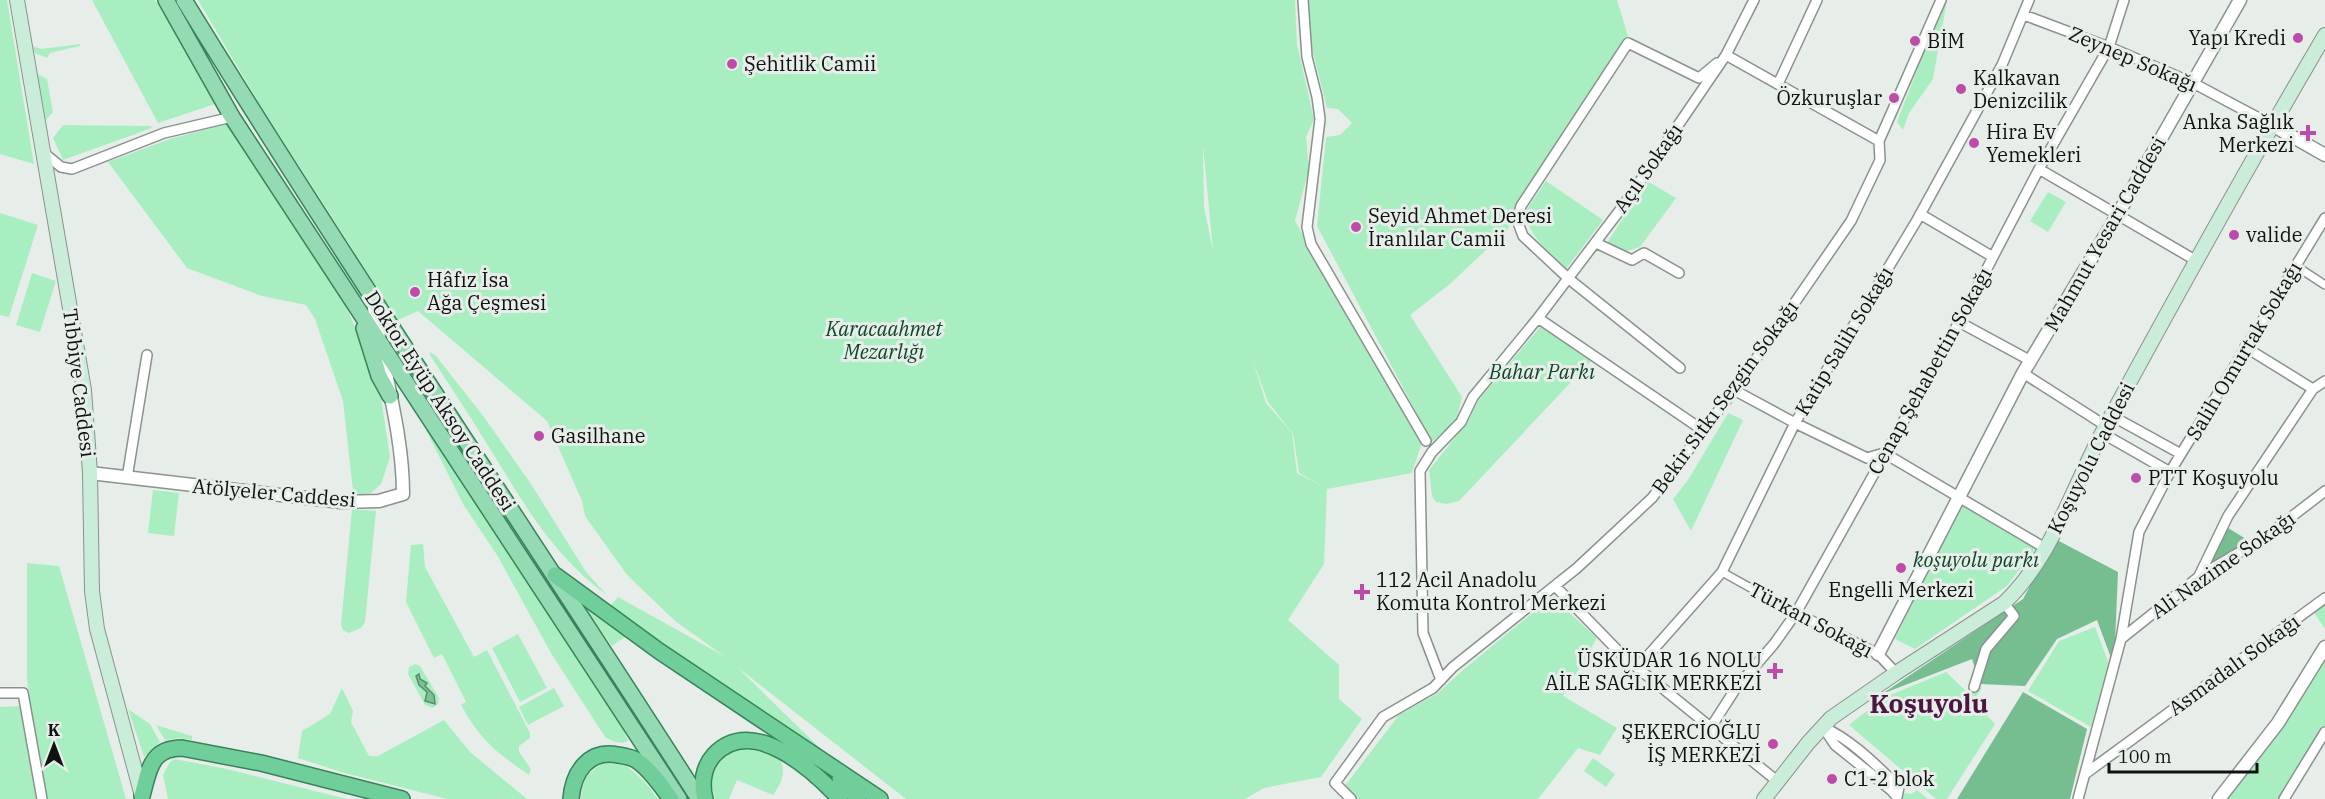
<svg xmlns="http://www.w3.org/2000/svg" width="2325" height="799" viewBox="0 0 2325 799" font-family="'IBM Plex Serif',serif">
	<style>
		.green { fill: #a9eec1; fill-rule: evenodd }
		.forest { fill: #76bd90 }
		.water { fill: #7ac194; stroke: #5a8c6c; stroke-width: 1.5 }
		.lines { fill: none; stroke-linecap: round; stroke-linejoin: round }
		.pedestrian-casing { stroke: #8b918d; stroke-width: 10 }
		.minor-casing { stroke: #8b918d; stroke-width: 12 }
		.tertiary-casing { stroke: #8b918d; stroke-width: 15 }
		.secondary-casing { stroke: #8b918d; stroke-width: 16 }
		.primary-casing { stroke: #378459; stroke-width: 18 }
		.trunk-casing { stroke: #378459; stroke-width: 18 }
		.pedestrian { stroke: #fff; stroke-width: 7 }
		.minor { stroke: #fff; stroke-width: 9 }
		.tertiary { stroke: #fff; stroke-width: 12 }
		.secondary { stroke: #c9edd9; stroke-width: 14 }
		.primary { stroke: #94dab3; stroke-width: 15 }
		.trunk { stroke: #70ce9a; stroke-width: 15 }
		.poi-dot { fill: #bd4ca8; stroke: #e7eee9; stroke-width: 2 }
		.labels { text-anchor: middle; stroke-width: 6; stroke-linejoin: round; paint-order: stroke }
		.poi-label { font-size: 20px; fill: #101210; stroke: #e7eee9; text-anchor: start }
		.street-label { font-size: 20px; fill: #101210; stroke: #e7eee9 }
		.park-label { font-size: 20px; font-style: italic; fill: #0e4629; stroke: #e7eee9 }
		.district-label { font-size: 26px; font-weight: bold; fill: #4c1642; stroke: #e7eee9 }
	</style>
	<rect width="100%" height="100%" fill="#e7eee9"/>
	<path class="green" d="M0,0H7L34,164L0,154Z
		M92,0H155L218,103L158,123Z
		M173,0H180L342,256L373,313Z
		M198,0H1295L1297,44L1314,119L1306,137L1309,169L1295,221L1422,442L1412,473L1327,489L1324,564L1288,620L1339,665V699L1362,719L1321,777L1264,788L1245,799H906L737,667L822,750L818,751L610,606L618,597L724,656L675,621L627,575L585,516L582,501L547,421L418,311L398,320L262,108ZM1203,145L1213,251L1204,207ZM1253,361L1268,402L1293,434L1299,473L1326,488L1297,473L1292,433L1266,403Z
		M1307,0H1617L1628,36L1507,230L1450,284L1410,315L1462,397L1456,421L1432,442L1317,226L1326,137L1340,135L1352,123L1338,109L1327,108L1310,41Z
		M1944,0H1947L1933,79L1909,113L1903,130L1897,122Z
		M80,44V46L50,53L47,58L35,53L32,46L41,49Z
		M37,74L47,79L53,112L46,120Z
		M230,123L343,299L379,384L390,457L381,484L371,493L357,495L353,491L343,401L315,319L306,305L262,296L187,268L108,162L170,139Z
		M63,125L151,126L152,128L63,160L53,138Z
		M1546,181L1603,220L1566,269C1549,252 1529,237 1525,212Z
		M1647,181L1676,198L1640,247L1624,252L1607,243Z
		M2048,192L2066,202L2048,232L2030,221Z
		M0,213L38,225L9,317L0,315Z
		M32,273L56,281L40,332L16,325Z
		M1541,326L1591,361L1459,501L1446,504L1436,502L1432,496L1429,470L1469,420L1478,401Z
		M430,352L436,356L484,417L531,484L586,572L607,595C552,556 522,500 487,444C469,414 449,385 430,355Z
		M416,402L621,725L628,741C622,745 611,741 605,737L551,653L497,555L463,504L416,410Z
		M1728,413L1743,420L1691,531L1673,499L1688,480Z
		M153,490L179,493L174,536L148,533Z
		M1961,505L2036,548L2007,586L1915,649L1895,639Z
		M352,509L376,511L365,622L361,628L349,633L343,630L341,625Z
		M423,544L425,567L474,657L487,650L530,733V738L519,746V752L531,769L529,775C496,752 481,741 461,705L466,702L442,654L434,658L406,602L411,545Z
		M27,563L59,566L126,799H38L27,677Z
		M574,592L625,637L612,646Z
		M1552,597L1597,638L1563,696L1617,728L1600,755L1578,748L1538,799H1356L1344,787L1399,715L1438,693L1463,670Z
		M2325,602V629L2313,611Z
		M2095,627L2109,664L2091,727L2028,691L2059,641Z
		M518,634L547,688L520,702L492,648Z
		M2325,650V727L2282,799H2224Z
		M415,664L420,666L439,698L438,704L433,708L425,705L408,674L409,667Z
		M1946,672L1967,692L1977,684L1982,688L1973,701L1995,724L1947,799H1936L1849,725L1883,698Z
		M342,688L353,711L351,722L369,756H378L444,720L470,752L527,799H447L341,772L298,758L302,731L330,714Z
		M554,688L564,706L528,725L519,707Z
		M23,706L36,799H0V707Z
		M128,709L150,724L160,742L144,757Z
		M156,725L192,736V740L180,738L165,740Z
		M752,745L779,757C787,772 782,782 773,795L737,780L729,799H715C704,764 719,751 752,745Z
		M1593,758L1615,774L1606,787L1584,771Z
		M175,759L227,769L347,799H168L163,775L170,762Z
		M603,763L624,764L643,780L658,799H581C582,780 588,773 603,763Z
		M1917,790L1928,799H1899L1904,793L1911,794Z"/>
	<path class="forest" d="M2228,528L2251,542L2209,568L2207,564Z
		M2055,539L2118,572L2114,666L2097,620L2057,639L2025,686L1980,684L1972,659L1882,694L2023,599Z
		M2023,692L2087,729L2070,799H1957Z"/>
	<path class="water" d="M419,674L420,679L427,683L425,686L434,695L435,704L425,701L427,692L419,685L416,676Z"/>
	<g class="lines">
		<defs>
			<path id="pedestrian" d="M2296,266L2325,285
				M1722,572L1796,613"/>
			<path id="minor" d="M1303,0L1307,57L1317,97L1320,119L1307,227L1311,244L1426,441
				M2024,15L2109,47L2193,83L2272,125
				M1726,55L1879,141
				M1778,84L1817,0
				M44,153L61,167L72,169L164,133L232,117
				M2039,169L2195,260
				M1920,214L1993,257
				M1596,243L1632,260L1644,253L1679,273
				M1538,318L1704,431
				M1959,322L2031,361
				M2245,347L2313,389
				M1680,368L1569,279L1523,236L1517,220L1521,206L1628,43L1699,78L1717,63
				M2023,373L2106,426
				M1734,390L1795,423L1867,458L1884,453L2045,548
				M2112,416L2181,454
				M2102,433L2170,472
				M127,478L147,355
				M2199,576L2228,516L2313,389L2325,381
				M1555,586L1624,657L1777,781
				M1796,613L1878,654L1896,673
				M2121,639L2201,575L2264,538L2325,491
				M1637,668L1722,572L1795,423L1917,220L2002,65L2029,0
				M1441,680L1423,633L1420,471L1432,452L1461,422L1473,397L1538,318L1623,206L1726,55L1754,0
				M1974,687L1986,649L2014,616L2004,603
				M0,693H23L42,799
				M1711,727L1736,688L1774,644L1796,613L1959,322L2039,169L2109,47L2124,0
				M1823,727C1852,740 1876,765 1899,787L1897,797
				M1823,727L1835,745L1891,790L1897,797
				M2085,774L2325,598
				M1351,799L1335,783L1383,717L1433,688L1453,667L1577,568L1652,498L1738,385L1851,221L1880,160L1879,141L1941,0
				M2078,799L2121,639L2139,532L2170,472L2325,218
				M2284,799L2325,732"/>
			<path id="tertiary" d="M2272,125L2325,155
				M90,473L341,502L379,501L403,494C403,429 381,365 373,301
				M1878,654L2023,373L2118,214L2240,0
				M2219,799L2278,723L2325,647"/>
			<path id="secondary" d="M17,0L84,390L90,473L92,591L97,629L142,796
				M1764,799L1808,743L1831,718L1896,673L2004,603C2052,558 2072,488 2103,431C2175,298 2248,166 2325,35"/>
			<path id="primary" d="M166,0L232,117L679,799
				M184,0C350,270 528,532 699,799
				M364,328L379,376L390,396"/>
			<path id="trunk" d="M555,575L659,651L880,799
				M840,778L858,799
				M142,796C149,771 150,748 182,748L261,763L402,799
				M571,799C573,772 589,749 618,755C624,756 631,757 636,760C650,769 661,786 671,799
				M705,799C701,784 703,767 714,755C752,714 813,770 840,799"/>
		</defs>
		<use href="#pedestrian" class="pedestrian-casing"/>
		<use href="#minor" class="minor-casing"/>
		<use href="#tertiary" class="tertiary-casing"/>
		<use href="#secondary" class="secondary-casing"/>
		<use href="#primary" class="primary-casing"/>
		<use href="#trunk" class="trunk-casing"/>
		<use href="#pedestrian" class="pedestrian"/>
		<use href="#minor" class="minor"/>
		<use href="#tertiary" class="tertiary"/>
		<use href="#secondary" class="secondary"/>
		<use href="#primary" class="primary"/>
		<use href="#trunk" class="trunk"/>
	</g>
	<g class="poi-dot">
		<circle cx="2298" cy="38" r="6"/>
		<circle cx="1915" cy="41" r="6"/>
		<circle cx="732" cy="64" r="6"/>
		<circle cx="1961" cy="89" r="6"/>
		<circle cx="1894" cy="98" r="6"/>
		<path d="M2305 124h6v6h6v6h-6v6h-6v-6h-6v-6h6z"/>
		<circle cx="1974" cy="143" r="6"/>
		<circle cx="1356" cy="227" r="6"/>
		<circle cx="2234" cy="235" r="6"/>
		<circle cx="415" cy="292" r="6"/>
		<circle cx="539" cy="436" r="6"/>
		<circle cx="2136" cy="478" r="6"/>
		<circle cx="1901" cy="568" r="6"/>
		<path d="M1359 583h6v6h6v6h-6v6h-6v-6h-6v-6h6z"/>
		<path d="M1772 662h6v6h6v6h-6v6h-6v-6h-6v-6h6z"/>
		<circle cx="1773" cy="744" r="6"/>
		<circle cx="1832" cy="779" r="6"/>
	</g>
	<g class="labels">
		<g class="poi-label">
			<text x="2286" y="45" text-anchor="end">Yapı Kredi</text>
			<text x="1927" y="48">BİM</text>
			<text x="744" y="71">Şehitlik Camii</text>
			<text x="1973" y="85">Kalkavan<tspan x="1973" dy="23">Denizcilik</tspan></text>
			<text x="1882" y="105" text-anchor="end">Özkuruşlar</text>
			<text x="2294" y="129" text-anchor="end">Anka Sağlık<tspan x="2294" dy="23">Merkezi</tspan></text>
			<text x="1986" y="139">Hira Ev<tspan x="1986" dy="23">Yemekleri</tspan></text>
			<text x="1368" y="223">Seyid Ahmet Deresi<tspan x="1368" dy="23">İranlılar Camii</tspan></text>
			<text x="2246" y="242">valide</text>
			<text x="427" y="287">Hâfız İsa<tspan x="427" dy="23">Ağa Çeşmesi</tspan></text>
			<text x="551" y="443">Gasilhane</text>
			<text x="2148" y="485">PTT Koşuyolu</text>
			<text x="1376" y="587">112 Acil Anadolu<tspan x="1376" dy="23">Komuta Kontrol Merkezi</tspan></text>
			<text x="1901" y="597" text-anchor="middle">Engelli Merkezi</text>
			<text x="1762" y="667" text-anchor="end">ÜSKÜDAR 16 NOLU<tspan x="1762" dy="23">AİLE SAĞLIK MERKEZİ</tspan></text>
			<text x="1761" y="739" text-anchor="end">ŞEKERCİOĞLU<tspan x="1761" dy="23">İŞ MERKEZİ</tspan></text>
			<text x="1844" y="786">C1-2 blok</text>
		</g>
		<g class="street-label">
			<text transform="translate(2133 59) rotate(23)" y="7">Zeynep Sokağı</text>
			<text transform="translate(1648 168) rotate(-55)" y="7">Açıl Sokağı</text>
			<text transform="translate(2105 234) rotate(-60)" y="7">Mahmut Yesari Caddesi</text>
			<text transform="translate(1844 341) rotate(-59)" y="7">Katip Salih Sokağı</text>
			<text transform="translate(2244 351) rotate(-59)" y="7">Salih Omurtak Sokağı</text>
			<text transform="translate(1930 371) rotate(-61)" y="7">Cenap Şehabettin Sokağı</text>
			<text transform="translate(79 383) rotate(83)" y="7">Tıbbiye Caddesi</text>
			<text transform="translate(1725 397) rotate(-54)" y="7">Bekir Sıtkı Sezgin Sokağı</text>
			<text transform="translate(440 401) rotate(57)" y="7">Doktor Eyüp Aksoy Caddesi</text>
			<text transform="translate(2091 458) rotate(-63)" y="7">Koşuyolu Caddesi</text>
			<text transform="translate(274 493) rotate(5)" y="7">Atölyeler Caddesi</text>
			<text transform="translate(2223 565) rotate(-35)" y="7">Ali Nazime Sokağı</text>
			<text transform="translate(1811 620) rotate(28)" y="7">Türkan Sokağı</text>
			<text transform="translate(2234 665) rotate(-36)" y="7">Asmadalı Sokağı</text>
		</g>
		<g class="park-label">
			<text x="884" y="336">Karacaahmet<tspan x="884" dy="23">Mezarlığı</tspan></text>
			<text x="1542" y="379">Bahar Parkı</text>
			<text x="1976" y="567">koşuyolu parkı</text>
		</g>
		<g class="district-label">
			<text x="1929" y="713">Koşuyolu</text>
		</g>
	</g>
	<g transform="translate(54 745)" stroke="#e7eee9" stroke-width="4.5" paint-order="stroke">
	<path d="M0-4.5L10 22L0 15L-10 22Z" fill="#101210"/>
	<text y="-9" font-size="16" font-weight="bold" text-anchor="middle" fill="#101210">K</text>
	</g>
	<path d="M2109 763v9h148v-9" fill="none" stroke="#101210" stroke-width="3"/>
	<text x="2118" y="763" font-size="18" fill="#101210" stroke="#e7eee9" stroke-width="4.5" paint-order="stroke">100 m</text>
</svg>
